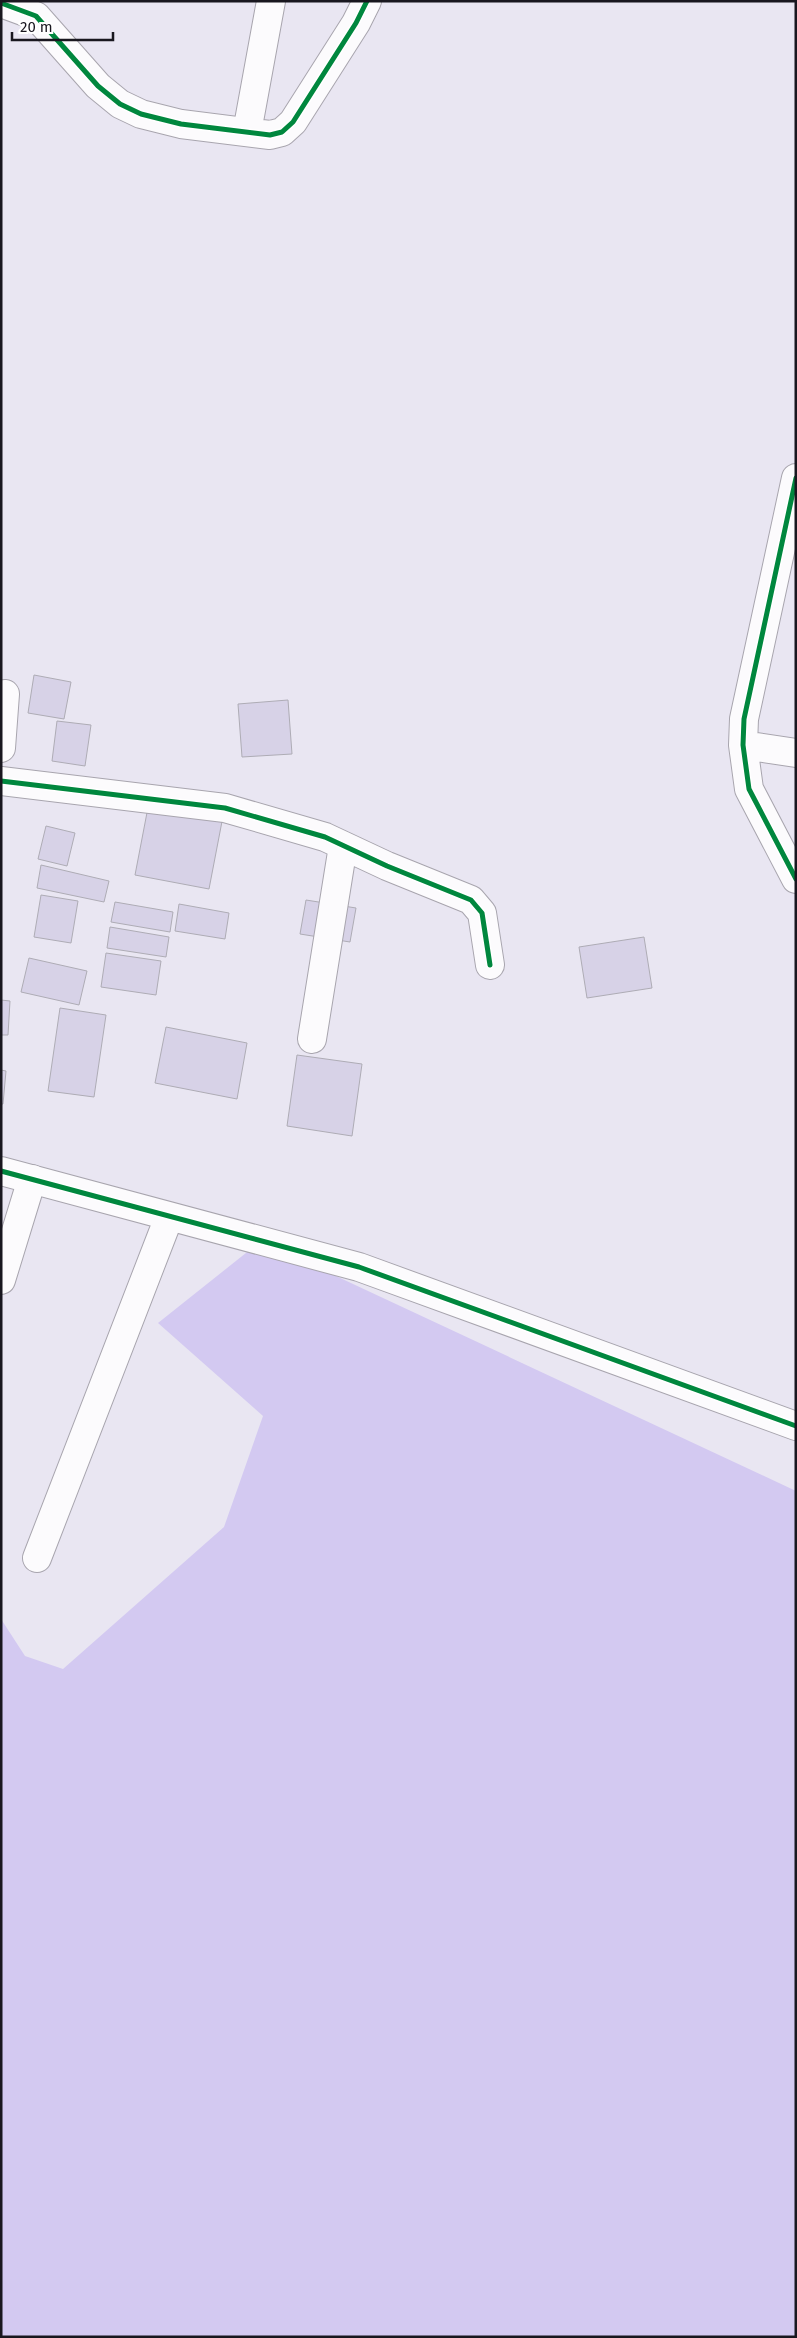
<svg xmlns="http://www.w3.org/2000/svg" width="797" height="2338" viewBox="0 0 797 2338" font-family="'Fira Sans',sans-serif">
	<style>
		.green { fill: #d3c9f1 }
		.building { fill: #d7d2e7; stroke: #aeacb5 }
		.lines { fill: none; stroke-linecap: round; stroke-linejoin: round }
		.minor-casing { stroke: #a8a5ae; stroke-width: 30 }
		.tertiary-casing { stroke: #a8a5ae; stroke-width: 30 }
		.minor { stroke: #fcfbfd; stroke-width: 28 }
		.tertiary { stroke: #fcfbfd; stroke-width: 28 }
		.cycleway-casing { stroke: #fff; stroke-width: 8 }
		.cycleway { stroke: #00873e; stroke-width: 5 }
	</style>
	<rect width="100%" height="100%" fill="#e9e6f2"/>
	<path class="green" d="M261,1241L796,1491V2337H1V1619L25,1656L63,1669L224,1527L263,1416L158,1323Z"/>
	<path class="building" d="M34,675L71,682L64,719L28,713Z
		M288,700L292,754L242,757L238,704Z
		M57,721L91,725L85,766L52,761Z
		M150,797L224,811L209,889L135,875Z
		M46,826L75,833L67,866L38,859Z
		M41,865L109,881L104,902L37,888Z
		M41,895L78,901L71,943L34,937Z
		M306,900L356,908L350,942L300,934Z
		M115,902L173,912L170,932L111,922Z
		M179,904L229,913L225,939L175,931Z
		M110,927L169,937L166,957L107,948Z
		M644,937L652,988L587,998L579,947Z
		M106,953L161,961L156,995L101,987Z
		M29,958L87,971L79,1005L21,992Z
		M1,1000L10,1001L8,1035H1Z
		M60,1008L106,1015L94,1097L48,1091Z
		M166,1027L247,1043L237,1099L155,1083Z
		M297,1055L362,1064L352,1136L287,1126Z
		M1,1070L6,1071L3,1104H1Z"/>
	<g class="lines">
		<defs>
			<path id="minor" d="M1,3L36,16L98,86L120,104L141,114L181,124L270,135L282,132L293,122L356,23L367,1
				M247,132L271,1
				M796,478L744,719L743,745L749,789L796,879
				M743,745L796,753
				M1,748L5,694
				M1,781L225,808L325,837L387,866L471,900L482,913L490,965
				M312,1039L343,846
				M1,1280L32,1179
				M37,1558L169,1217"/>
			<path id="tertiary" d="M1,1171L359,1267L796,1426"/>
		</defs>
		<use href="#minor" class="minor-casing"/>
		<use href="#tertiary" class="tertiary-casing"/>
		<use href="#minor" class="minor"/>
		<use href="#tertiary" class="tertiary"/>
		<defs>
			<path id="cycleway" d="M1,3L36,16L98,86L120,104L141,114L181,124L270,135L282,132L293,122L356,23L367,1
				M796,478L744,719L743,745L749,789L796,879
				M1,781L225,808L325,837L387,866L471,900L482,913L490,965
				M1,1171L359,1267L796,1426"/>
		</defs>
		<use href="#cycleway" class="cycleway-casing"/>
		<use href="#cycleway" class="cycleway"/>
	</g>
	<rect width="797" height="2338" fill="none" stroke="#19171f" stroke-width="5"/>
	<path d="M12 32v8h101v-8" fill="none" stroke="#19171f" stroke-width="2.5"/>
	<text x="20" y="32" font-size="15" fill="#19171f" stroke="#ffffff" stroke-width="4" paint-order="stroke">20 m</text>
</svg>
